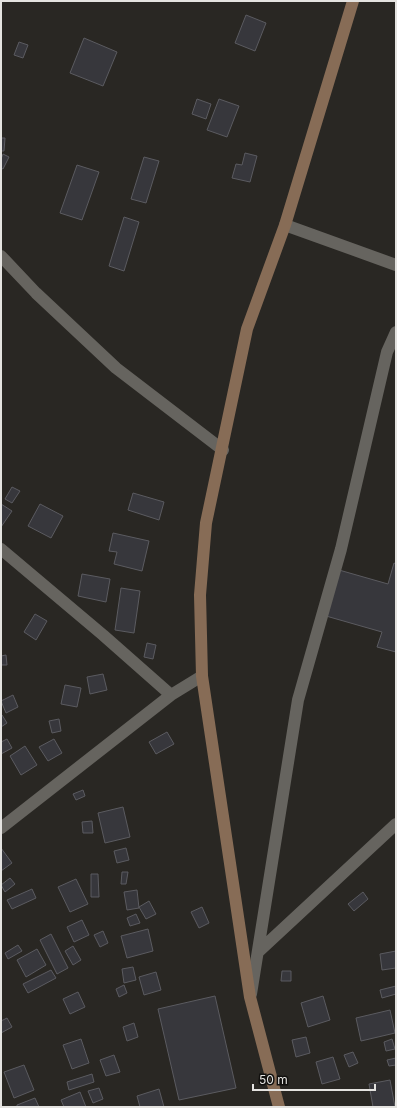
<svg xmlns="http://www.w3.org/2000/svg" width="397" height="1108" viewBox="0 0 397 1108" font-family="Inter,sans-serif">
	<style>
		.building { fill: #37373c; stroke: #5b5b60 }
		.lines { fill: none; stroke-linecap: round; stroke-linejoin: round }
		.minor { stroke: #66645f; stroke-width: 12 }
		.secondary { stroke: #876c56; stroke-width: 12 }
	</style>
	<rect width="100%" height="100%" fill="#292723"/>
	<path class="building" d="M246,15L266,23L255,51L235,43Z
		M84,38L117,52L103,86L70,73Z
		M19,42L28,45L23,58L14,55Z
		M197,99L211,104L206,119L192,114Z
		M219,99L239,106L227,137L207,130Z
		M1,138H5L4,151H1Z
		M245,153L257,156L250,182L232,178L236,164L242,165Z
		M3,154L9,157L3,169L1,168V159Z
		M144,157L159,161L146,203L131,199Z
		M77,165L99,172L82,220L60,213Z
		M124,217L139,222L124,271L109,266Z
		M12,487L20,491L12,503L5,499Z
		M133,493L164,502L159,520L128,510Z
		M1,504L12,511L1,527Z
		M40,504L63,516L51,538L28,526Z
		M113,533L149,541L142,571L114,564L117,552L109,551Z
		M394,563L396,564V652L377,647L382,632L326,616L339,570L388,584Z
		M82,574L110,579L106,602L78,596Z
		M121,588L140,591L134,633L115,630Z
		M35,614L47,621L36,640L24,632Z
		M147,643L156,645L153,659L144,657Z
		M6,655L7,665H1V656Z
		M103,674L107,690L90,694L87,677Z
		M65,685L81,688L77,707L61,704Z
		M13,695L18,707L6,713L1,701Z
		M2,715L7,723L1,727V716Z
		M59,719L61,731L52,733L49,721Z
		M167,732L174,744L156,754L149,742Z
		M7,739L12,748L1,754V742Z
		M54,739L62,753L48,761L39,747Z
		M25,746L37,765L21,775L10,756Z
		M83,790L85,796L76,800L73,794Z
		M123,807L130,837L105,843L98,813Z
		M92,821L93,833H83L82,822Z
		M1,848L12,863L1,871Z
		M126,848L129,860L117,863L114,851Z
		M122,872H128L126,884H121Z
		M91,874H98L99,897H91Z
		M10,878L15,884L5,892L1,885Z
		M76,879L88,904L70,912L58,887Z
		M32,889L36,898L12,909L7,900Z
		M137,890L139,908L127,910L124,892Z
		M363,892L368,899L354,911L348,904Z
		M149,901L156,914L146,919L139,907Z
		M202,907L209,923L199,928L191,912Z
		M136,914L140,923L130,926L127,918Z
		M82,920L89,935L74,942L67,927Z
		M148,929L153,951L127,958L121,936Z
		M103,931L108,943L100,947L94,935Z
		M51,934L68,968L57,974L40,940Z
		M18,945L22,951L8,959L5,953Z
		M73,946L81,960L73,965L65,951Z
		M37,949L46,965L26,977L17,960Z
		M396,951V968L382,970L380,954Z
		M133,967L136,980L124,983L122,969Z
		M51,970L56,978L28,993L23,984Z
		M282,971H291V981H281Z
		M156,972L161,990L144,995L139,977Z
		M124,985L127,993L119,997L116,989Z
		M396,986V994L382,998L380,990Z
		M78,992L85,1007L70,1014L63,999Z
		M215,996L236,1088L179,1100L158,1009Z
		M323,996L330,1020L308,1027L301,1003Z
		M390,1010L395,1033L361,1041L356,1018Z
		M7,1018L12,1027L1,1033V1021Z
		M134,1023L138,1037L127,1041L123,1027Z
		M306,1037L310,1053L296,1057L292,1040Z
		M81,1039L89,1063L72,1069L63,1045Z
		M392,1039L395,1049L386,1051L384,1042Z
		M353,1052L358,1063L349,1067L344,1055Z
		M114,1055L120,1072L106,1076L100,1060Z
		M333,1057L340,1079L322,1084L316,1062Z
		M396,1058V1065L389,1066L387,1060Z
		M24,1065L34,1090L14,1098L4,1072Z
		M92,1074L94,1082L69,1090L67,1082Z
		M390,1080L395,1107H373L369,1084Z
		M99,1088L103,1099L93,1103L88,1091Z
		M159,1089L164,1107H140L137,1096Z
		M80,1092L86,1107H64L61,1100Z
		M35,1098L39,1107H17V1105Z"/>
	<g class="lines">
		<path class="minor" d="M285,225L396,265
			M1,256L36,293L116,368L223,450
			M1,549L103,635L171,695L202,676
			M1,828L171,695
			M258,952L396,824
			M251,994L298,700L341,549L387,352L396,332"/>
		<path class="secondary" d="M279,1107L250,997L202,676L200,595L206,523L247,329L285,225L353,1"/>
	</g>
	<rect width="397" height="1108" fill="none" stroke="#e4e3e0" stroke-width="4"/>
	<path d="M253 1084v6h122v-6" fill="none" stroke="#e4e3e0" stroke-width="2"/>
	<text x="259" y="1084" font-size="12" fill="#e4e3e0" stroke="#11100e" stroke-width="3" paint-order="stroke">50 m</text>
</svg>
